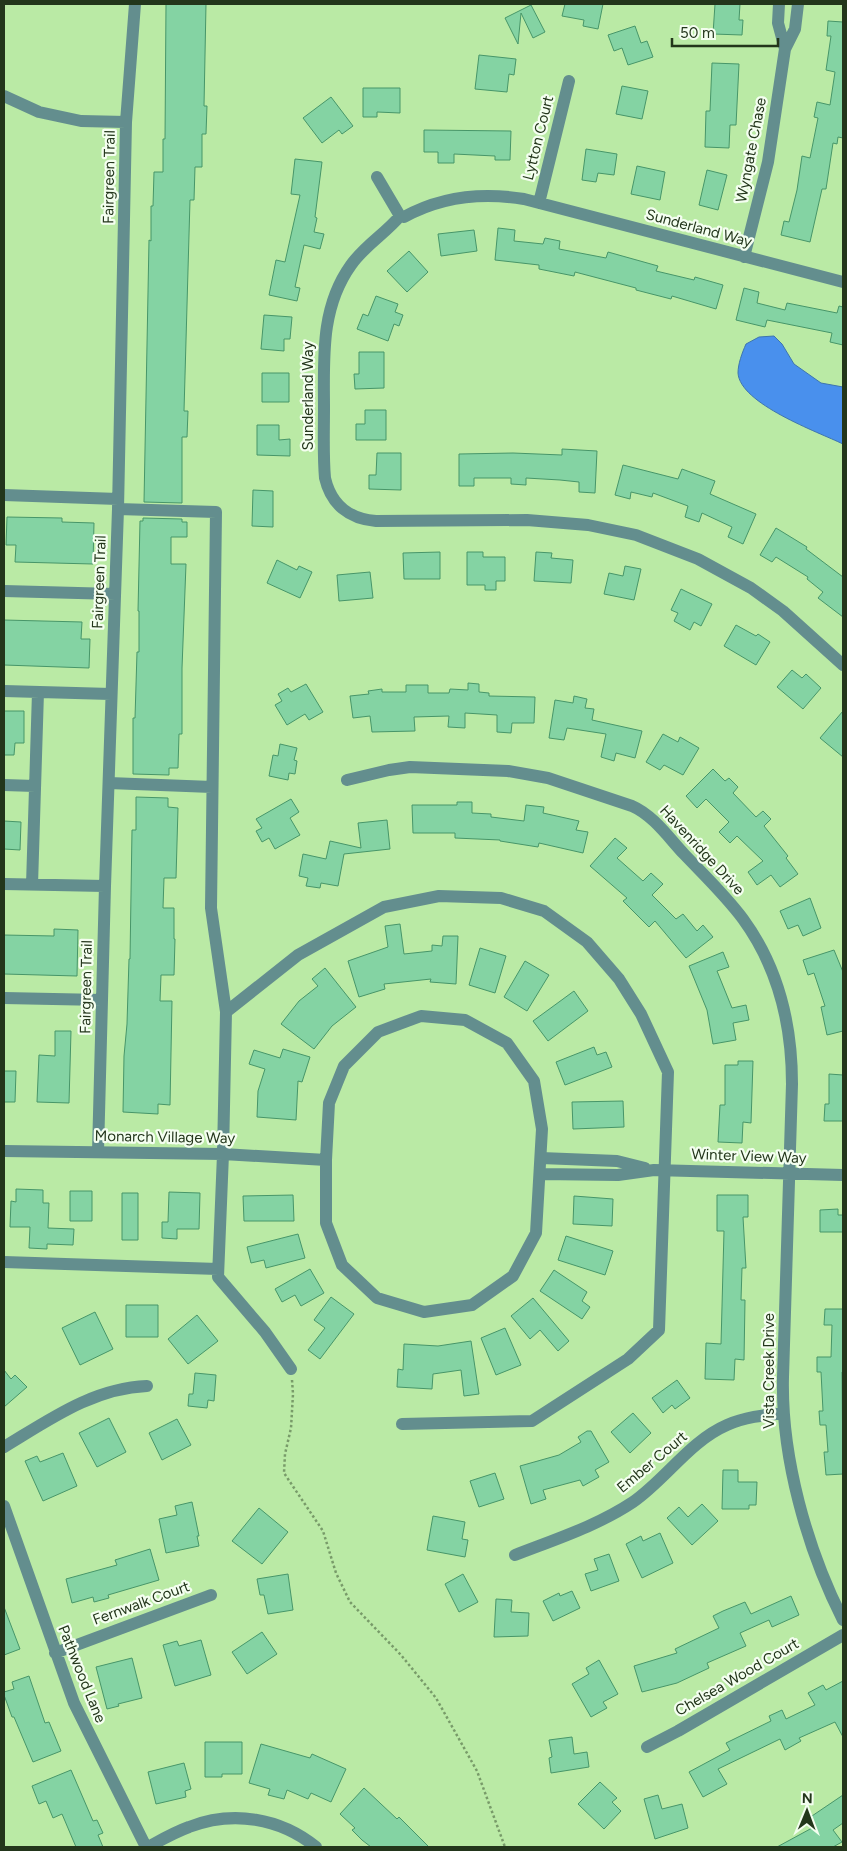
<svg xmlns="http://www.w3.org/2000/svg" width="847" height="1851" viewBox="0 0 847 1851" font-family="Figtree,sans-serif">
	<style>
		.water { fill: #4990ed; stroke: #3e75ae }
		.building { fill: #84d3a3; stroke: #479669 }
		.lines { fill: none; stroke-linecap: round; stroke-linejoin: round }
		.path { stroke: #789b69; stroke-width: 2.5; stroke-dasharray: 2.5 2.5; stroke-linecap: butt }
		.minor { stroke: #638e8e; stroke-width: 12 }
		.labels { text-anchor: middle; stroke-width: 4.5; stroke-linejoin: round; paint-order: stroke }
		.street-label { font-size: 15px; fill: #23361b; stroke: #f4fef0 }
	</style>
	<rect width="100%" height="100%" fill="#baeaa5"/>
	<path class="water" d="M774,336L782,344L794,364L821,383L843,387V444C818,432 740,404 738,373C738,364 742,353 746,344L759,337Z"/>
	<path class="building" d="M166,4H206L204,106H207L206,134H202V167H195L194,200H190L184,411H188L187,437H182V503L144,502L149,240L151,241V206H153L154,172H163V139H165Z
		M565,4H603L598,29L583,26L584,20L562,16Z
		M715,4H740L739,20H743L742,35L713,34Z
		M531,5L545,32L533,38L521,13L518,44L505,18Z
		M828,21L843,22V138L838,137L837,144L833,143L826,189H822L810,242L781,235L784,221L789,222L797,190L802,156L810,158L818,118L814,117L817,102L830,105L835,72L826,70L831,36H827Z
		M635,26L641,43L647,41L653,57L628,65L622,48L614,51L608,35Z
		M479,55L516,59L514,75L509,74L507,92L475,89Z
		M712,63L739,64L736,125H730L729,148L705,147L706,111H710Z
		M622,86L648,91L642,119L616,114Z
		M363,88H400V113L377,112V117H363Z
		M331,97L353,126L342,134L339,130L322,143L303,118Z
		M424,130L511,131L510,160H495V156L454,154V163H438V152H424Z
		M586,149L617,154L614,175L598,173L596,182L582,180Z
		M295,159L322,162L315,217L317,218L314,232L324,234L320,249L304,245L295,287L300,288L297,301L269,295L276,260L285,262L300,195L291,194Z
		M637,166L665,172L660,200L631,194Z
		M707,170L727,175L718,210L699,205Z
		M498,228L515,230L514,241L543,244L545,238L560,241L559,249L606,258L608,252L658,266L656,271L694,280L695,277L723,285L716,309L672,296L671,299L636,290V288L575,272L574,276L539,269V265L495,260Z
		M474,230L477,251L441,256L438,234Z
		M409,251L428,272L407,292L387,271Z
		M744,288L759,292L757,303L785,310L787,303L837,313L839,306L843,307V345L830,342L832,333L767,320L765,327L736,320Z
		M376,296L398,304L395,312L403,315L399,326L394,324L388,341L357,329L363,314L368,316Z
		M264,315L292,317L290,339H284V351L261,349Z
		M359,352H384V388L355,389L354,374H359Z
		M262,373H289V402H262Z
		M365,410H386V440H356V424H365Z
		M257,425H279V440L290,439V456L257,455Z
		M562,449L597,451L595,493L579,492V482L560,480L526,478V485L511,484V478H474V486H459V454L513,453L562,455Z
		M377,453H401V490L369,489V475H376Z
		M623,465L678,479L682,469L715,481L710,494L756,514L743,544L728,537L732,527L702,513L699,522L685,517L688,506L653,493L652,497L631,492L630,499L615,495Z
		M253,490L273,491V527L252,526Z
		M7,517L62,518V522L94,523L93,564L15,562L16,545H6Z
		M143,518L182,519V522H187V537H171V564H186L182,668V734H179L178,768H169V775L133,774V718H135L137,652H139V611H138L140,521H143Z
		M776,528L807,547L806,549L843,577V617L818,598L823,592L807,579L808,577L776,557L772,562L760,555Z
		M440,552V579H404L403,553Z
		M467,552H483V557H505V581H496V590H485V585H467Z
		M536,552L552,553L551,558L573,560L571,583L534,581Z
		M277,560L297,570L299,566L312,572L300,598L267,583Z
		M625,566L641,569L634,600L604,594L609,573L623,576Z
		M370,572L373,598L339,601L337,575Z
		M681,589L712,604L701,626L694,622L690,630L674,621L678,613L671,610Z
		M4,620L82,622L81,639H90L89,668L4,665Z
		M736,625L756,636L758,634L770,642L756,665L724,646Z
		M792,670L802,678L806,674L821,688L803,709L777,687Z
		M468,683L479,684V692L489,693V696L535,697L534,723H512L511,733L497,732V715L465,713V728L448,727L449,716L414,717L415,731L372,732L370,716L353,718L350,696L369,694L368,691L382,689V692H406V685H428V693H449L450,689L468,690Z
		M306,684L323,712L309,720L305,714L287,725L275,705L282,701L278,694L288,688L291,692Z
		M574,696L587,699L585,708L594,709L592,720L642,731L635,758L616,753L614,761L601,757L606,734L567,728L564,740L549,738L555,700L573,703Z
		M4,711H24V743H15L14,755H4Z
		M843,711V757L820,738Z
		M663,734L678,742L680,737L699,748L683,775L664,765L660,770L646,762Z
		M280,744L297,748L294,760L297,761L295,774L289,773L288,780L269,776L273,755L278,756Z
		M713,769L725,781L729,778L738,787L733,793L756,817L763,811L771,819L764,826L788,856L786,858L798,874L780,887L771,875L757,885L748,872L763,861L737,836L730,843L719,832L729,822L706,799L697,808L686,796Z
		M136,797L168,798V807L178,808L176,878H164L163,908H174V939H175L174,975H161L160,1001H172L170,1105L158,1104V1114L123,1112L124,1056L127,1024L129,959H130L132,830H136Z
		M291,799L299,812L290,818L300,835L275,849L269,838L262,842L256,831L262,828L256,819Z
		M457,802H472V813L491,814V817L524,821L526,805L544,807L543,813L579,821L576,830L588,832L583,853L539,843L538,847L500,841V840L455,838V833H413L412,805H457Z
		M387,820L390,849L344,854L338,886L321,883L320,888L306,886L308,878L299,876L303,854L326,859L330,841L361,848L358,823Z
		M4,821L21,822L20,850L4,849Z
		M615,838L627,848L617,858L643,881L651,873L663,884L652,895L676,919L683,914L697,931L703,925L713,937L686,958L655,921L649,927L623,901L627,898L590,866Z
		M810,898L821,928L803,936L798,925L788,929L780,911Z
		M400,924L404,954L432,951V945L442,946L443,936H458L456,984L430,982L431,979L384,984L385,989L359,997L348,961L388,947L385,926Z
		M54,929L78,930L77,976L4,974V935L54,936Z
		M480,948L506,956L495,993L469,985Z
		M834,950L843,972V1031L827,1035L821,1007L825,1006L814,973L808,975L803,960Z
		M723,952L729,967L717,971L732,1008L746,1005L749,1020L733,1023L736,1040L713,1044L707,1010L689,966Z
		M525,961L549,975L527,1011L504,997Z
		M325,968L356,1007L332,1026L314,1049L281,1024L299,1001L318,986L312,979Z
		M574,991L588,1011L548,1041L533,1021Z
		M55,1031H71L69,1103L37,1102L39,1055L55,1056Z
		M594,1047L597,1055L606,1052L612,1067L565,1085L556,1062Z
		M283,1049L310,1057L302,1082L298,1081L296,1120L257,1117L258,1091L265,1069L249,1064L254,1050L280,1058Z
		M738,1061H753L751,1123L743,1122L742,1143L718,1142L720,1105H725V1065H738Z
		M4,1071H16L15,1102H4Z
		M829,1074L843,1075V1121H824L825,1104H829Z
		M623,1101L624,1127L573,1129L572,1102Z
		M16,1189L43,1190V1203H49L48,1228L74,1229L73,1245L47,1244V1249L29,1248L30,1227H10L11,1201L16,1202Z
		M70,1191H92V1221H70Z
		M169,1192L200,1193L199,1229H177V1239L162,1238V1222H168Z
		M122,1193H138V1240H122Z
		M293,1195L294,1221H244L243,1196Z
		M717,1195H748V1217H743L746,1268H742L741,1300H745L744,1360L735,1359L734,1380L705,1379L706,1343L721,1344L724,1231H717Z
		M574,1196L613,1199L612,1226L573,1224Z
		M838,1209V1215H843V1232H820V1210Z
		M298,1234L305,1258L266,1268L264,1260L251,1263L247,1247Z
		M566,1236L613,1251L605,1275L558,1260Z
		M310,1269L324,1293L301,1306L295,1295L282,1302L275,1289Z
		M554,1270L587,1292L582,1301L590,1307L582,1319L540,1291Z
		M331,1297L354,1314L320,1359L308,1350L325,1328L314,1320Z
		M533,1298L569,1341L558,1351L540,1330L530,1339L511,1316Z
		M126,1305H158V1337H126Z
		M825,1309H843V1372H842L843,1474L826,1475L824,1452H828L826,1425H820L819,1411H823L821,1372H817V1357H831L832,1325H824Z
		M95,1312L113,1349L80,1365L62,1328Z
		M197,1315L218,1341L188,1364L168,1339Z
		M505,1328L521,1365L496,1375L481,1338Z
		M471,1341L479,1394L464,1396L461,1370L433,1374L432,1389L397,1387L398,1369L403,1370L404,1344L438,1346Z
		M4,1370L11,1379L15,1375L27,1387L4,1407Z
		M195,1373L216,1375L214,1401L208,1400L207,1408L188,1406L189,1394H193Z
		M677,1380L690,1398L675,1409L672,1405L663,1413L652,1398Z
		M633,1413L651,1433L630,1453L611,1432Z
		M109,1418L126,1452L97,1467L79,1433Z
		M177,1419L191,1445L162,1460L149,1433Z
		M587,1431H591L609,1462L595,1470L599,1477L583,1486L580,1480L543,1490L546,1499L531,1504L520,1466L559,1455L581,1442L578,1437Z
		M63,1453L77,1486L43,1501L25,1461L37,1456L40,1462Z
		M723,1470H738V1482H757L756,1505H749V1509H722Z
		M495,1473L504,1499L479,1507L470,1481Z
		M192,1502L199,1536H197L199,1546L166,1553L159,1519L177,1515L175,1506Z
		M702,1504L718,1521L692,1545L667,1518L679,1507L688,1517Z
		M259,1508L288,1532L262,1564L232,1541Z
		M433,1516L465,1522L462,1539L468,1540L465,1557L427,1550Z
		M660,1533L673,1563L642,1578L626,1544L641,1536L643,1541Z
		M150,1549L159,1580L108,1595L109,1598L94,1602L93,1597L72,1603L66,1579L117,1565L115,1560Z
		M609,1554L619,1581L591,1591L585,1574L598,1570L594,1559Z
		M288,1574L293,1610L268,1614L264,1595H260L257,1579Z
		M463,1574L478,1602L459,1612L445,1584Z
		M572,1591L580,1608L553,1621L543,1601L559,1593L560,1596Z
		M791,1596L799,1615L772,1627L769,1620L740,1633L746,1646L707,1663L709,1668L677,1683L642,1692L634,1666L677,1653L675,1649L719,1628L713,1616L723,1611L745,1602L751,1614Z
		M496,1599L512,1600L511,1612L529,1613L528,1636L494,1637Z
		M4,1607L20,1649L4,1655Z
		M262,1632L277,1654L247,1674L232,1652Z
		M201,1640L211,1675L175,1686L163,1645L177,1641L179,1646Z
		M132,1658L142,1698L118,1704L119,1706L107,1709L96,1667Z
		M599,1660L618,1694L603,1702L607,1708L591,1717L572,1684L589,1674L586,1668Z
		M29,1676L45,1723L49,1722L61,1751L33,1762L14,1717H12L4,1695V1692L14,1689L12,1682Z
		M843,1681V1737L835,1722L799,1738L801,1741L785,1750L780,1739L718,1769L727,1784L703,1797L689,1772L730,1750L726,1743L771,1721L769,1716L782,1710L786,1719L815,1705L808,1693L823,1685L826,1690Z
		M572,1737L574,1754L587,1752L589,1767L551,1773L549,1758L552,1757L549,1740Z
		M205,1742H242V1774H222V1777H205Z
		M261,1744L310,1758L312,1754L346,1769L331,1802L311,1793L308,1799L287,1790L284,1799L268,1795L270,1789L249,1783Z
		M184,1763L191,1789L185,1791L186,1797L156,1804L148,1772Z
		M71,1770L93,1821L97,1820L103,1833L98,1835L103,1847H76L62,1814L53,1818L46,1801L39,1804L32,1786Z
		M600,1782L617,1798L612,1802L621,1811L604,1829L578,1804Z
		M364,1788L397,1819L399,1817L429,1847H371L362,1840L352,1830L355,1828L340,1814Z
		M658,1795L662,1809L682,1804L688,1828L655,1839L644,1799Z
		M843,1795V1823L833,1830L842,1842L833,1847H777L812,1828L806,1820Z"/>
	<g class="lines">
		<path class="path" d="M292,1380L293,1394L291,1428L285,1454L284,1473L323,1531L336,1573L350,1602L401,1655L436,1698L477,1771L505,1847"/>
		<path class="minor" d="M779,4L778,23L785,49
			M4,96L39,112L81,121L126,122
			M377,177L400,216
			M539,203L569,81
			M744,257L768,162L785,49L795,29L798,4
			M843,282L524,199C481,192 442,196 404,217L400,216C385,234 365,245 351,265C320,308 324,359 324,409C324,432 323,455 325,478C331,504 349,519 376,521L527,520L588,525L636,535L698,559L751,588L783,611L843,665
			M4,495L118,499
			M118,509L216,512L211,908L226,1012
			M4,591L115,594
			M4,691L111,694
			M347,780L389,770L410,767L508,771L548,778L632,806C653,815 669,838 684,854C704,875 726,896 743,919C778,967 792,1025 792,1084L783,1377C781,1457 807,1549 843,1620
			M109,783L212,787
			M4,785L35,786
			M4,884L105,886
			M32,885L38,692
			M4,998L102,1000
			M421,1016L465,1020L507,1043L534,1081L542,1129L536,1233L513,1276L472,1305L424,1312L377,1298L342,1265L326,1223V1160L329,1103L344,1066L378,1032Z
			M4,1151L223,1154L326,1160
			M98,1152L105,886L118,509L126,122L135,4
			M541,1158L617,1161L645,1168
			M541,1174L618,1175L654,1170L843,1175
			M4,1262L218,1269
			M291,1369L265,1332L218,1277L223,1154L226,1012L298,955L384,907L439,896L501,898L544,911L587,942L619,979L641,1014L668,1072L659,1330L628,1359L532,1421L402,1424
			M4,1447C49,1420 93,1388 147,1386
			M4,1506L74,1703L146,1847
			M515,1555C556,1539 597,1526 633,1502C666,1479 690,1441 727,1425C745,1417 765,1415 783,1413
			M55,1653L211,1595
			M647,1747L678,1731L843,1635
			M148,1847C161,1840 175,1832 189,1827C233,1810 280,1818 316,1847"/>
	</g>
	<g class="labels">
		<g class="street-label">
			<text transform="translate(538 138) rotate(-76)" y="5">Lytton Court</text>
			<text transform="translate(751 150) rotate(-79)" y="5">Wyngate Chase</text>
			<text transform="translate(109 177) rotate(-89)" y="5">Fairgreen Trail</text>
			<text transform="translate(699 228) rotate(15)" y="5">Sunderland Way</text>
			<text transform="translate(308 396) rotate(-90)" y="5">Sunderland Way</text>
			<text transform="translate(99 582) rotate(-88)" y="5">Fairgreen Trail</text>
			<text transform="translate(702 850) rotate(47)" y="5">Havenridge Drive</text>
			<text transform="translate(86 987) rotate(-89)" y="5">Fairgreen Trail</text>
			<text transform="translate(165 1137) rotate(1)" y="5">Monarch Village Way</text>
			<text transform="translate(749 1156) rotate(2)" y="5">Winter View Way</text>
			<text transform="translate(769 1371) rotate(-90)" y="5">Vista Creek Drive</text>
			<text transform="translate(652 1462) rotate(-40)" y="5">Ember Court</text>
			<text transform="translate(141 1603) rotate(-20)" y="5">Fernwalk Court</text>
			<text transform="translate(82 1674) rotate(68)" y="5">Pathwood Lane</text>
			<text transform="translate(737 1677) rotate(-30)" y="5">Chelsea Wood Court</text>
		</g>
	</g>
	<rect width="847" height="1851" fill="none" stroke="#23361b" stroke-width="10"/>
	<g transform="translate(807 1811) rotate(1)" stroke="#f4fef0" stroke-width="4" paint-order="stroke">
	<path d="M0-4L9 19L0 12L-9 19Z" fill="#23361b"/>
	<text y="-8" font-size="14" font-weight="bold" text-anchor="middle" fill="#23361b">N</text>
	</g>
	<path d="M672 38v8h106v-8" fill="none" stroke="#23361b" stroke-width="2.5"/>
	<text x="680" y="38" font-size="15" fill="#23361b" stroke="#f4fef0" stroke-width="4" paint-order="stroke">50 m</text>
</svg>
